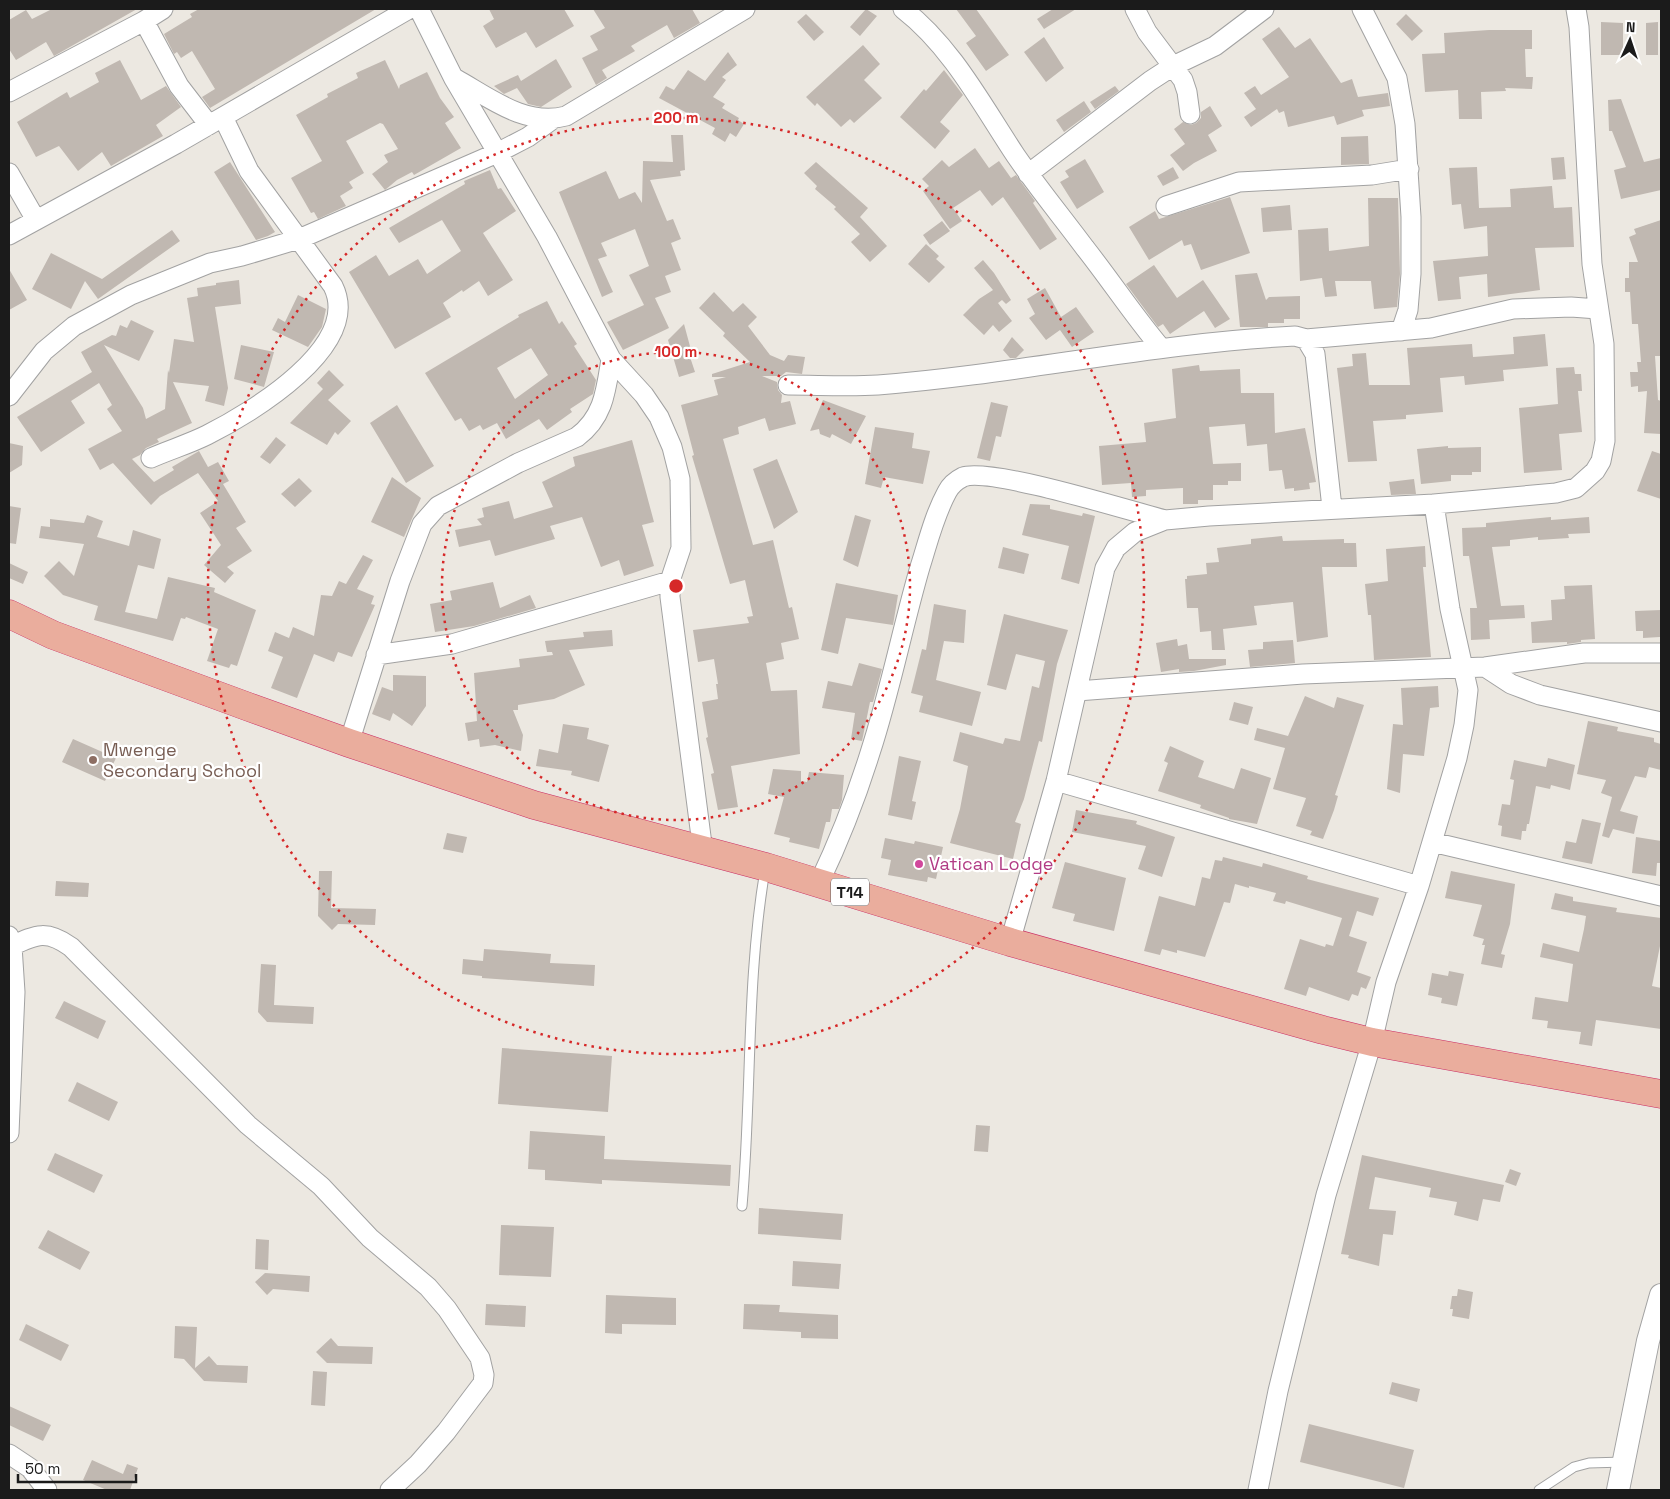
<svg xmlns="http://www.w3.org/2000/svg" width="1670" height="1499" viewBox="0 0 1670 1499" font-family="'Space Grotesk',sans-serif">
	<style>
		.building { fill: #c0b8b1; fill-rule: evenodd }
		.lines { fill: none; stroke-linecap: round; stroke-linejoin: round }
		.service-casing { stroke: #a2a2a2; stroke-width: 11 }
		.minor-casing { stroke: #a2a2a2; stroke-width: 21 }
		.tertiary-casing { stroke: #a2a2a2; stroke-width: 24 }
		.trunk-casing { stroke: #ca2e65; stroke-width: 29 }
		.service { stroke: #fff; stroke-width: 9 }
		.minor { stroke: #fff; stroke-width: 19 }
		.tertiary { stroke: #fff; stroke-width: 22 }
		.trunk { stroke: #eaad9d; stroke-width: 28 }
		.ring { fill: none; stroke: #d62828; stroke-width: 2.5; stroke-dasharray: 2.5 5 }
		.education-dot { fill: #8d6e63; stroke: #fff; stroke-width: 2 }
		.hotel-dot { fill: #d1479c; stroke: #fff; stroke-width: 2 }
		.labels { text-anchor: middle; stroke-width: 4.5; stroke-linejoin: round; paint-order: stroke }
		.shield { fill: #fff; stroke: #5f5f5f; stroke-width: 1 }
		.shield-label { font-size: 16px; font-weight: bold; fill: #1b1b1b }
		.education-label { font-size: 18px; fill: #785e54; stroke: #fff; text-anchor: start }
		.hotel-label { font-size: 18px; fill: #b23c85; stroke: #fff; text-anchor: start }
		.centre { fill: #d62828; stroke: #fff; stroke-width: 2.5 }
		.ring-label { font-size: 15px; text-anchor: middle; font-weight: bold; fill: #d62828; stroke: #fff; stroke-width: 4.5; stroke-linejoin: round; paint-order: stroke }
	</style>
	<rect width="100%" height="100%" fill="#ece8e1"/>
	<path class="building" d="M52,9H137L54,56L46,42L16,60L9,49V20L26,10L32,19Z
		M199,9H376L210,108L202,97L215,89L192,51L181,58L177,52L174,54L164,34L192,17L190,14Z
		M489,9H564L574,26L536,48L526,32L496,48L483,26L494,19Z
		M593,9H692L700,23L674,38L667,25L631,46L635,51L602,70L607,78L596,85L582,58L598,50L590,36L605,28Z
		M866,9L877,16L860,36L850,27Z
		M956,9H976L1009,55L986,71L966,43L976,36Z
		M1053,9H1076L1044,29L1037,19Z
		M806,14L824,32L814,41L797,22Z
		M1406,14L1423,31L1412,41L1396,24Z
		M1601,22L1623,23V55H1601Z
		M1658,22V55H1646V23Z
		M1279,27L1295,48L1310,38L1341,83L1352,79L1358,97L1388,93L1390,106L1362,110L1364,116L1337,125L1334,116L1288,127L1284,111L1279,113L1277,109L1251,127L1244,117L1256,109L1244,93L1255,86L1261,95L1289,77L1262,39Z
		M1489,30H1532V49H1525L1526,77H1533L1532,89L1505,88L1506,91L1481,92L1482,119H1459L1458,90L1425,92L1422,54L1445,53L1444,33Z
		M1044,37L1064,68L1046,82L1024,52Z
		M863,45L880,64L864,80L882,98L854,123L850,119L841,127L817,103L815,106L806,97Z
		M728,52L737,65L722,77L726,80L713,97L725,104L722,108L739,118L738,120L744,124L736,137L730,133L725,142L712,134L715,128L659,98L666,86L674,90L688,70L705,81Z
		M556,59L572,87L541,107L528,104L517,88L504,94L494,86L518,75L521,81Z
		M120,60L141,100L166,86L181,107L156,125L163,136L111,166L102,152L78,171L59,146L36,157L17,122L67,92L70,98L99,82L95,73Z
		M385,60L399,89L400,85L427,72L440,98L454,117L445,123L461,148L414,175L412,172L397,180L385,190L372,174L388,162L384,155L398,149L383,124L380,123L346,141L364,173L349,182L353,188L340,196L346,206L318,219L314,212L311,213L291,178L322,161L296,115L328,97L327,94L358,78L356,73Z
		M944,70L963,95L940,122L950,131L935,149L900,117L924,89L926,91Z
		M1115,86L1119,91L1095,109L1090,102Z
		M1621,99L1644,162L1661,158V190L1621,199L1614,170L1626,167L1612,131H1609L1608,100Z
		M1084,101L1091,112L1064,132L1056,120Z
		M1210,106L1222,126L1208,135L1217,151L1194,163L1183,171L1170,155L1185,144L1174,129L1183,122L1191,125L1196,123L1201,118V112Z
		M671,135H683L685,170L680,171L681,176L650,180L667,221L673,219L681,239L671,243L681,270L665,276L671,292L655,298L669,328L623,350L607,322L644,305L629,275L649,266L635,229L601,243L607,256L598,259L613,292L602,297L559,192L606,171L619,199L635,192L642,203L643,161L673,162Z
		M1368,136L1369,164L1341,165V137Z
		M975,148L989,168L999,161L1011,178L1016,175L1035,201L1033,203L1057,239L1040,250L1003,197L992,206L980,190L953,208L962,221L950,229L923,191L929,186L922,179L942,160L949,167Z
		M1564,157L1566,179L1553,180L1551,158Z
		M1085,159L1104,192L1077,209L1060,182L1069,177L1065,171Z
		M230,162L275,232L268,236L256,240L214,172Z
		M816,162L868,208L860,217L887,246L870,262L851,242L860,234L834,209L836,207L815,189L817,186L804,173Z
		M1173,167L1179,178L1163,186L1157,176Z
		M1477,167L1479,208L1511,207L1510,189L1552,186L1554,208L1572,207L1574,247L1535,248L1540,290L1488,297L1487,274L1459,277L1461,299L1438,301L1433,261L1488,256L1487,226L1464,229L1461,204L1452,205L1449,168Z
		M490,170L498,189L501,188L516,211L483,233L513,280L488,296L479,281L463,292L462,290L443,303L451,317L395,349L349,272L376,255L389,276L418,259L427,274L461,251L442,220L399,243L389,228L465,184L464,181Z
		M1230,197L1250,253L1201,270L1191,244L1184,246L1182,240L1149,260L1129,227L1155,211L1159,219Z
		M1368,198H1398L1400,274L1397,307L1374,309L1371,281H1335L1337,296L1325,297L1322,278L1300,281L1298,230L1328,228L1329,251L1369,246Z
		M1290,205L1292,230L1263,232L1261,208Z
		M1661,220V356H1655L1658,400L1661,401V434L1644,433L1647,391L1638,392V386L1631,387L1630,372H1638L1637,362H1641L1638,324H1632L1630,292H1625V278H1629V262H1638L1629,237L1636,234L1634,229Z
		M942,221L950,231L930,245L923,235Z
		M172,230L180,241L98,299L85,281L71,309L32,289L51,253L102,279Z
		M926,244L939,256L936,259L945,267L929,283L908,264Z
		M983,260L994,273L1011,300L1006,304L1002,300L998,303L1012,321L999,332L993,325L984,335L963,315L979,299L993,290L974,268Z
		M1154,265L1177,298L1203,280L1230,319L1215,328L1204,311L1170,334L1163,324L1158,327L1126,284Z
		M9,269L27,300L9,310Z
		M1257,273L1266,300L1269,297L1300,296V319H1284V323H1268V327H1240L1235,275Z
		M239,280L241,304L215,307L228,388L224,406L205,401L209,386L173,382L192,423L157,439L159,442L146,448L140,455L132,459L154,482L174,470L172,467L199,451L208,467L218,462L229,481L223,484L246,522L236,528L252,551L227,567L234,573L225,583L204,565L221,545L200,513L218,501L198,473L160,496L151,505L113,463L100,470L88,449L122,431L107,409L112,405L99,383L71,401L85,423L41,452L17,417L92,372L81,352L112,335L116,336L120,325L127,328L131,320L154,331L139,361L104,345L143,408L146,419L165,409L168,370L169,373L174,339L194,342L187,298L198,296L197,288L216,285V283Z
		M1045,288L1061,317L1076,307L1094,332L1072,347L1060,330L1046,340L1029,318L1035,314L1027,299Z
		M714,292L733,312L743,303L757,317L748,326L770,355L784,361L788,355L805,357L802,374L786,372L781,376H762L777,382L778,390L782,395L781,403L790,401L796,424L769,431L765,418L738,427L739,434L723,439L753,545L773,540L789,608L792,607L799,639L781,643L784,659L766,663L771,691L797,690L800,754L731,766L738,807L718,810L711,774L714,773L706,738L708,737L702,702L718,699L716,684H718L714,659L698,662L693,630L749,623L747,617L753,616L745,580L730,584L692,456L694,455L681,405L718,395L714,380L726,377H712V374L750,362L723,336L725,333L699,308Z
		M298,295L326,309L322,327L308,347L272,330L278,318L285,322Z
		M547,301L559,324L562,321L577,344L574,346L596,380L593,394L570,409L572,412L547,430L539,419L506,439L497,423L483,430L480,425L469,431L461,418L455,421L425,373L519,317L518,315ZM531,348L548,375L515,399L497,368Z
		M684,324L691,350L688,351L695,372L679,377L668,340Z
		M1545,334L1548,366L1503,370L1504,381L1465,385L1464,376L1440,378L1443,412L1406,415V419L1373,421L1377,461L1348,462L1337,368L1353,366L1352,354L1366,353L1369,385H1410L1407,348L1472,344L1473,357L1514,354L1513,337Z
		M1012,337L1024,350L1016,358H1010L1003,350Z
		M241,345L274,352L264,387L234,379Z
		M1199,365L1200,371L1240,369L1241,393H1274L1275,433L1305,428L1316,482L1309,483L1310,489L1294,491V488L1285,489L1282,470L1269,471L1267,444L1247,446L1245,424L1209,427L1213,464L1241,463V481H1228V485H1213V500H1198V504H1183V488L1146,490V496L1132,497L1131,483L1102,485L1099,446L1146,442L1144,423L1176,418L1172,369Z
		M1574,367L1575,374H1581L1582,391H1578L1582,432L1559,434L1562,470L1524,473L1519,408L1558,404L1556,368Z
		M329,370L344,385L328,400L351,421L338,435L335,432L327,445L290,423L323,389L317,383Z
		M823,400L866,416L851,444L832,434L830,438L820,434L819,429L810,431Z
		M991,402L1008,406L1001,437L996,436L990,461L977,458Z
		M397,405L434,466L406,483L370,423Z
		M875,427L914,433L912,448L930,451L923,484L884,477L881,488L865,484Z
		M276,437L286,445L270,464L260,457Z
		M632,440L654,522L642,525L654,566L624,576L619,560L601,567L582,517L550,526L555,539L495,556L490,540L459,547L455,530L482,525L477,519L484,517L482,508L509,501L514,519L553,507L542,482L575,466L573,457Z
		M9,443L23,446L22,465L9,473Z
		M1448,446V448L1481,447V472H1472V475H1451V481L1421,484L1417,449Z
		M1652,451L1661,454V499L1637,491Z
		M777,459L798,512L774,529L753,469Z
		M392,477L421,498L404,537L371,522Z
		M299,478L312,491L295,507L281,494Z
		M1414,479L1416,494L1391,495L1389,482Z
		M1030,504L1050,505V509L1082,516L1083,513L1095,516L1079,584L1061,579L1069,546L1022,535Z
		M9,506L21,508L16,544L9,543Z
		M87,515L103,521L97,537L129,546L133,530L161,539L154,569L138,565L125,612L157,619L168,577L215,588L214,592L256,610L237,666L231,664L229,668L207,661L218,629L186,617L185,619L181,618L173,641L94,620L98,606L63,595L44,576L59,561L74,576L84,544L39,538L41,526L50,527V519L84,523Z
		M855,515L871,520L858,567L843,560Z
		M1551,517V520L1589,517L1590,533L1568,534L1569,538L1538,540V537L1510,540V546L1492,547L1501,606L1524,605L1525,618L1489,620L1490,639L1471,640L1470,608H1477L1469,556H1463L1462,528L1486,527V523Z
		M1282,536L1283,541L1344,539V543H1356L1357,567H1322L1328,637L1297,642L1293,602L1254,606L1257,625L1223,629L1225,650H1212L1211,631L1200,632L1198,608H1187L1185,579H1187V576L1207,574L1206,563L1219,562L1217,548L1251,544V539Z
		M1425,546L1426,567H1423L1431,657L1374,660L1371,615H1368L1365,584L1388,581L1386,549Z
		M1003,547L1029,554L1024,574L998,568Z
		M363,555L373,560L357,589L374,596L371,604L375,605L352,657L338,652L334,662L314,654L297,698L271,688L283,657L268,651L275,632L289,638L293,627L314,636L321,595L332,596L339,581L346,584Z
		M9,563L28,572L23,584L9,578Z
		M493,582L500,608L530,595L536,608L474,626L435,632L430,604L452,600L450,591Z
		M836,583L898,595L893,625L846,618L838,654L821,650Z
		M1592,585L1595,639L1581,640V642L1567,644V642L1532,643L1531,622L1552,620L1551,600L1565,599L1564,586Z
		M934,604L966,610L964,643L944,641L936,680L981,692L972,726L919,712L923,696L911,693L922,649L926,650Z
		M1661,610L1660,637L1643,638V631H1636L1635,611Z
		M1004,614L1068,630L1057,664L1042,742L1039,741L1024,799L1015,822L1021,824L1013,859L950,843L960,809L968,766L953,761L960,732L1003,744L1005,738L1020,741L1032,686L1039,688L1045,661L1016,654L1006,690L987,685Z
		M612,630L613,646L569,650L585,685L554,699L518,705V710H513L523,735L521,751L495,745L480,747L479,739L468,741L465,723L477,721L474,673L520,667L519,659L553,655L552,652H547L545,641L584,637L583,632Z
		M1177,639L1178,646L1187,644L1189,659H1226V665L1194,671L1179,672V669L1161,672L1156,643Z
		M1293,640L1295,663L1250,667L1248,650L1263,649V642Z
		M859,663L882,669L873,702H870L862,741L851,739L855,713L822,708L828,681L852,686Z
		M393,675L426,676V706L412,726L393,713L390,721L372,714L382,687L393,691Z
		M1438,686L1439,707L1430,708L1424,756L1403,754L1400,793L1387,789L1393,724L1403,725L1401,688Z
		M1305,696L1334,708L1337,697L1364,705L1335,795L1338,796L1334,810L1323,839L1310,835L1312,831L1296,826L1306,798L1273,789L1285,748L1254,740L1257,728L1288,736Z
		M1234,702L1253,707L1248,725L1229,720Z
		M1588,721L1618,727L1617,731L1654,738V742L1661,744V770L1649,767L1646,778L1635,776L1620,811L1638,816L1634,834L1613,829L1609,838L1602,836L1612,797L1601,793L1606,780L1577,774Z
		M563,724L589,728L587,739L609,745L599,782L571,775L572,771L536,766L539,749L558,753Z
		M73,739L116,758L105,781L62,762Z
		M1170,746L1204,761L1198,777L1234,789L1241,768L1271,778L1257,824L1229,819V818L1200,808L1201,805L1158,791L1168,763L1164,761Z
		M899,756L921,761L912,801L916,802L912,820L888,815Z
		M1548,758L1575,765L1570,790L1551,785L1550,789L1536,786L1529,824H1527L1526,831H1522L1521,840L1501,836L1502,826L1498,825L1502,804L1510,805L1514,780L1510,779L1514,760L1546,767Z
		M773,769L801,771V781L807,782L809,772L844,775L842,800L839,809H832L830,822H826L819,849L789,842L790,838L774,834L784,797L768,794Z
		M1076,810L1137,821L1136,824L1175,837L1162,877L1138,869L1146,846L1072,832Z
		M1582,819L1601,823L1592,864L1562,858L1566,841L1576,843Z
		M447,833L467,837L463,853L443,849Z
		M1636,837L1661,841L1660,863H1657L1656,876L1632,873Z
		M885,838L914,844L915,841L943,847L936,879L928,877L927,882L888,875L891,860L881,858Z
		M1223,857L1262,867L1263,863L1308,876L1307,879L1379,898L1373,916L1357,911L1349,936L1367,942L1357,972L1371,977L1366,989L1361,987L1358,996L1352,994L1349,1001L1309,987L1306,996L1284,989L1300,939L1325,947L1326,944L1333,946L1342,918L1286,901L1285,904L1273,901L1276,893L1249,886V888L1235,884L1230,903L1224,902L1205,957L1177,950V953L1162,949L1160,955L1144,951L1159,896L1195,906L1202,877L1210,879L1215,860L1222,861Z
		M1065,862L1126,878L1114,931L1073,921L1075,914L1052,908Z
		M319,871H332L331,908L376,909L375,925L338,924L332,930L318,916Z
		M1451,871L1515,884L1510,924L1501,954L1505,955L1502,968L1481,964L1485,945H1482L1484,939L1473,936L1482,905L1445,898Z
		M56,881L89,883L88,897L55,896Z
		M1555,893L1573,897V901L1617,908L1616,912L1661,918V941L1652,986L1661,988V1029L1596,1020L1592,1046L1579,1044L1581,1032L1547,1028L1548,1021L1532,1019L1535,997L1568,1002L1573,964L1540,957L1543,943L1579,952L1584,929L1586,916L1551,909Z
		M484,949L551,954L550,963L595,965L594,986L482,978V976L462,974L463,959L483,961Z
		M261,964L276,965L274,1005L314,1007L313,1024L267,1022L258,1012Z
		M1449,971L1464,974L1457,1006L1441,1003L1442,998L1428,995L1432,973L1448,976Z
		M64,1001L106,1021L98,1039L55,1018Z
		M502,1048L612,1056L608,1112L498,1104Z
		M77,1082L118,1102L109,1121L68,1101Z
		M976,1125L990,1126L988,1152L974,1151Z
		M530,1131L605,1136L604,1159L731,1165L730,1186L602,1180V1184L545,1180V1170L528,1169Z
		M55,1153L103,1175L94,1193L47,1170Z
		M1362,1155L1504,1185L1500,1202L1483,1199L1478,1221L1454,1215L1457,1202L1429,1197L1431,1188L1375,1177L1369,1209L1396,1211L1393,1235L1383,1234L1379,1266L1348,1258L1349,1255L1341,1254Z
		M1510,1169L1521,1173L1516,1186L1505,1182Z
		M759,1208L843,1214L841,1240L758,1234Z
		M501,1225L554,1227L551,1277L499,1275Z
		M48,1230L90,1252L80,1270L38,1248Z
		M256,1239L269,1240L268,1270L255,1269Z
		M793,1261L841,1264L839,1289L792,1286Z
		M265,1273L310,1276L309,1292L273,1289L267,1295L255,1282Z
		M1458,1289L1473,1292L1469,1319L1452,1316L1453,1309H1450L1452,1296H1457Z
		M606,1295L676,1298V1325L622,1324V1334L605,1333Z
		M486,1304L526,1306L525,1327L485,1325Z
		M744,1304L780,1305L779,1312L838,1315V1339L801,1338V1332L743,1329Z
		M26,1324L69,1345L61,1361L19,1340Z
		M175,1326L197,1327L195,1368L209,1356L217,1365L248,1366L247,1383L204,1381L184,1359L174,1358Z
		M331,1338L338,1346L373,1347L372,1364L327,1363L316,1352Z
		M313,1371L327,1372L325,1406L311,1405Z
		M1392,1382L1420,1389L1417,1402L1389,1394Z
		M9,1406L51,1425L43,1441L9,1425Z
		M1309,1424L1414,1450L1404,1488L1300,1462Z
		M92,1460L123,1474L127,1464L138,1468L130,1490H107L83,1480Z"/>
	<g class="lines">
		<defs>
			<path id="service" d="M742,1206C752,1094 746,982 765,870
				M1539,1490L1574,1467L1589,1463L1624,1462"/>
			<path id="minor" d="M419,9L454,79L547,237L611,359L644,395L659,417L672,447L680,479L681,548L670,581V597L703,852
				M903,9C952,47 982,105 1016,156C1038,188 1062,217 1085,248C1111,281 1134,316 1161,348
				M1135,9L1147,32L1183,80L1187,92L1190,114
				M1362,9L1397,78L1405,124L1411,217V274L1408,310L1401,331
				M144,21L179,86L209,125
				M456,79C490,98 526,127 566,116L745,9
				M9,92L144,21L163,9
				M9,173L36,220
				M1028,174L1150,81L1173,66L1215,46L1264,9
				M1166,206L1239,182L1372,175L1409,169
				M9,235L176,144L409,9
				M1306,339L1431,328L1513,309L1571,307L1598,309
				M788,385C818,385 848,387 878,385C1018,374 1155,343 1295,336L1306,339L1315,354L1332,508
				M9,396L44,351L74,326L131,295L210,263L242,256L299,239L497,153L528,137L553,119
				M151,458C169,450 189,444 207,435C251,413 363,346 333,286L249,171L223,117
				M376,655L452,644L670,581
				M1485,667L1511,684L1540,695L1661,722
				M1077,691L1303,674L1485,667L1584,653H1661
				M349,743L400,581L422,524L438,506L518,463L577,437C604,417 606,390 611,359
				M1056,781L1419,886
				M1432,842L1661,896
				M819,883C839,841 856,798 870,753C890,692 902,629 920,567C928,542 934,516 947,492C950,486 957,480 963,477C990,467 1130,511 1165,520
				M9,936L12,946L15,992L9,1133
				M1010,942L1056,781L1105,568L1116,548L1135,532L1165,520L1209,516L1434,504L1556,493L1576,488L1595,471L1601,461L1605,441L1604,344L1592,264L1579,27L1576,9
				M12,946C37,934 47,930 71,947L248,1125L321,1186L370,1238L428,1287L447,1309L480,1358L484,1375L483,1383L446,1432L418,1464L390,1490
				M9,1454L30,1468L47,1490
				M1258,1490L1278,1391L1326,1195L1372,1042L1386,982L1419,886L1457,758L1464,725L1468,690L1450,609L1434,504"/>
			<path id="tertiary" d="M1618,1490L1648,1341L1661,1295"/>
			<path id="trunk" d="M9,614L53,635L246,706L349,743L534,805L766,867L1010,942L1323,1030L1372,1042L1661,1094"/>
		</defs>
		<use href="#service" class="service-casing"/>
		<use href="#minor" class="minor-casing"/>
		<use href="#tertiary" class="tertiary-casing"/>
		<use href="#trunk" class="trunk-casing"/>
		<use href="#service" class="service"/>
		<use href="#minor" class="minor"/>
		<use href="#tertiary" class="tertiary"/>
		<use href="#trunk" class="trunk"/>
	</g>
	<g class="ring">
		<circle cx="676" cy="586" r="234"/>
		<circle cx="676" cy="586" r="468"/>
	</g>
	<circle class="education-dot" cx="93" cy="760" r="5"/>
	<circle class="hotel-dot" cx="919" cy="864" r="5"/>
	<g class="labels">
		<rect class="shield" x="831" y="878.5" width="38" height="27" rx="4"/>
		<g class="shield-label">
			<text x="850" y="898">T14</text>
		</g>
		<g class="education-label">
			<text x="103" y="756">Mwenge<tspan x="103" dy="21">Secondary School</tspan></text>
		</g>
		<g class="hotel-label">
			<text x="929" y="870">Vatican Lodge</text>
		</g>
	</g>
	<circle cx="676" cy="586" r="8" class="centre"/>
	<g class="ring-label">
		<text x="676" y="123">200 m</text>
		<text x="676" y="357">100 m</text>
	</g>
	<rect width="1670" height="1499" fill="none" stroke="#1b1b1b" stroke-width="20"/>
	<g transform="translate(1630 40) rotate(3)" stroke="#ffffff" stroke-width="4" paint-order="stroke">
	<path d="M0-4L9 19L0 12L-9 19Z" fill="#1b1b1b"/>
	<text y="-8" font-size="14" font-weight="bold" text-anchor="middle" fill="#1b1b1b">N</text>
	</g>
	<path d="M18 1474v8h118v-8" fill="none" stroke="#1b1b1b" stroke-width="2.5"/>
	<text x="25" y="1474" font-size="15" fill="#1b1b1b" stroke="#ffffff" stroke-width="4" paint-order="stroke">50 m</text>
</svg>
